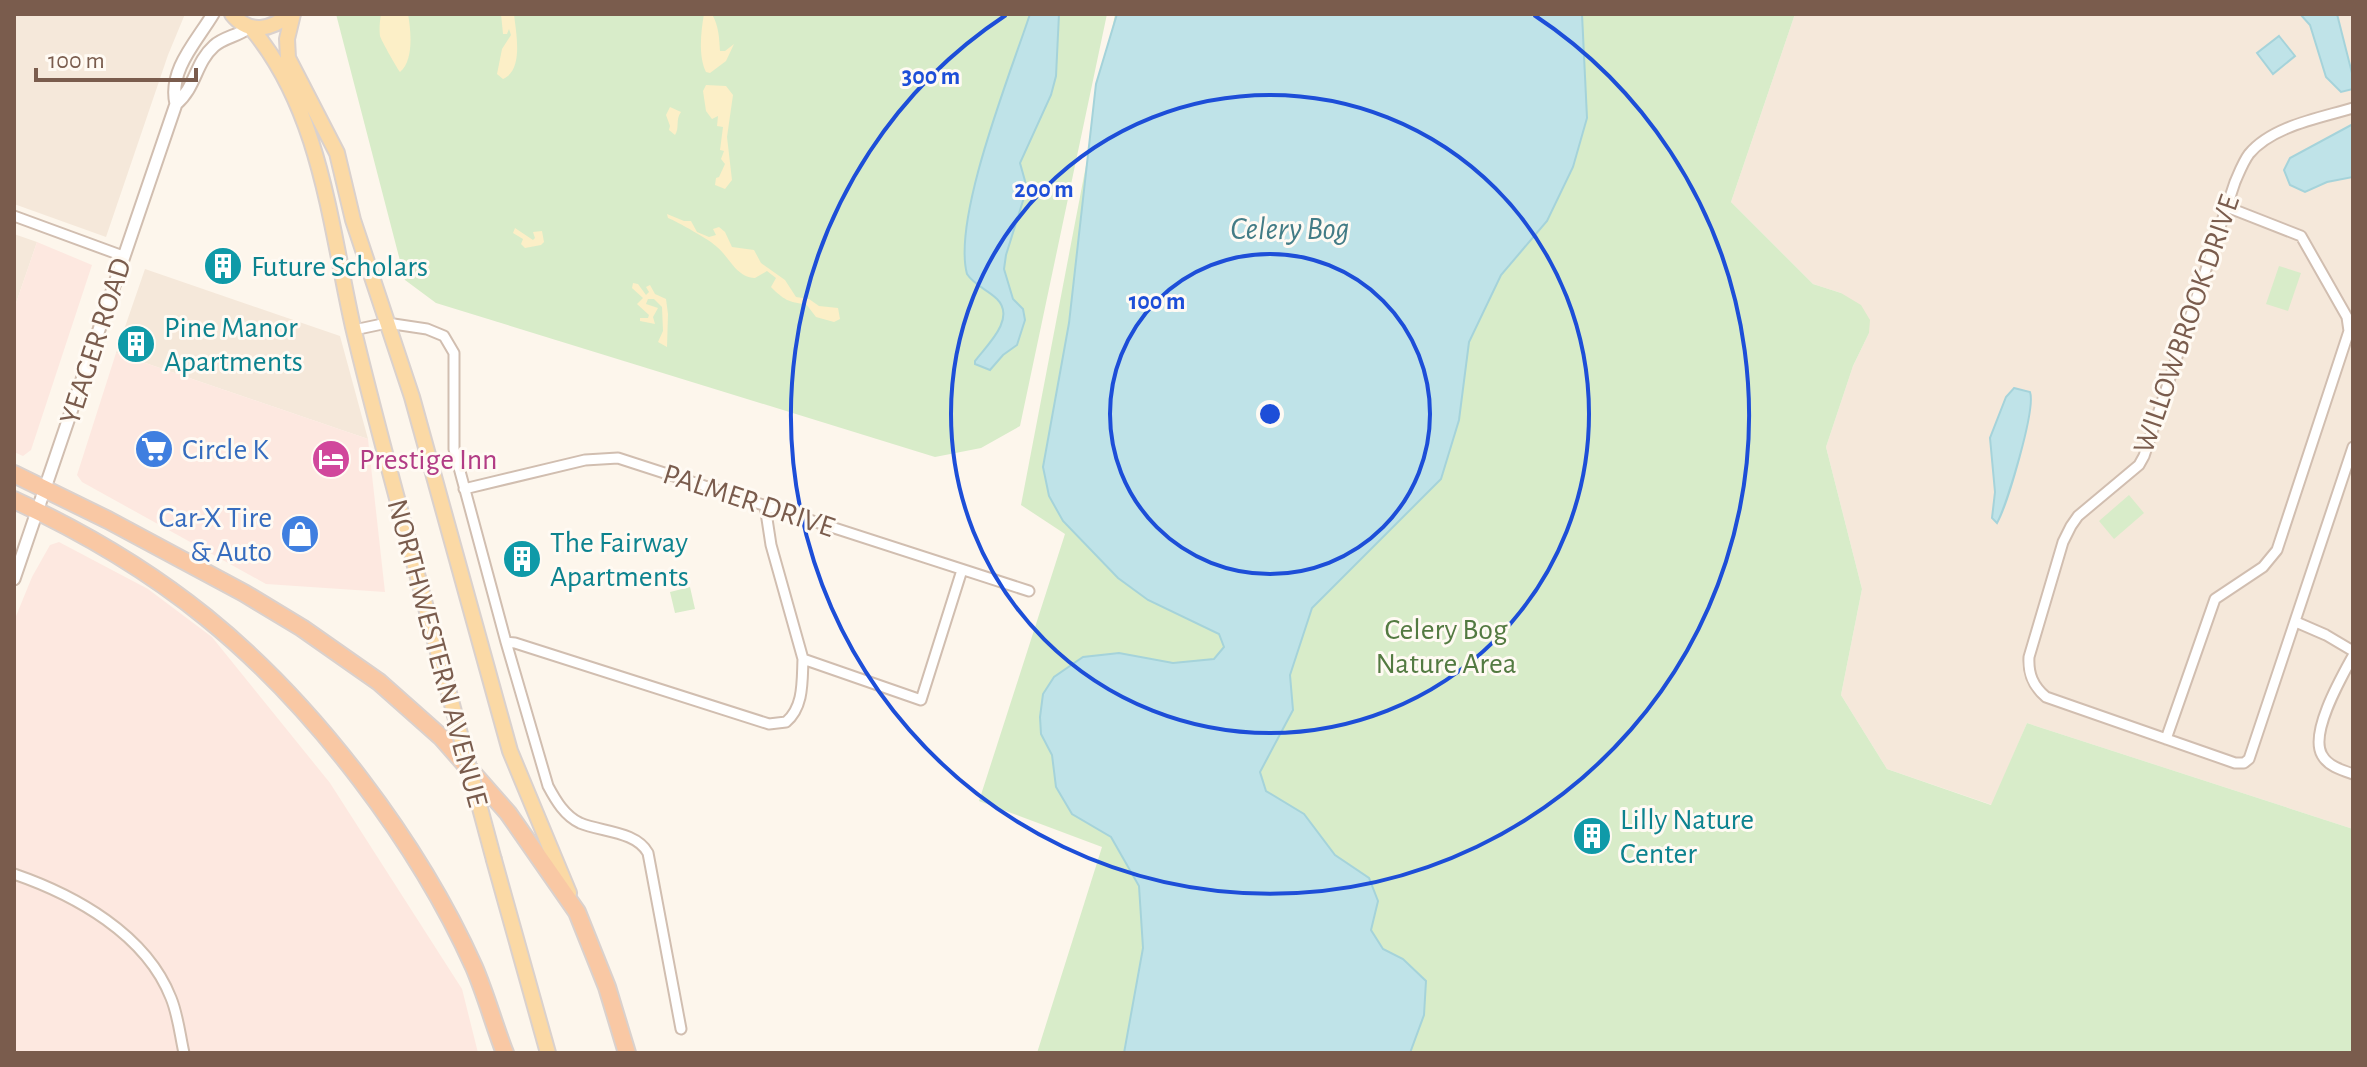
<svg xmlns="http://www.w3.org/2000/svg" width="2367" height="1067" viewBox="0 0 2367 1067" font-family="'Alegreya Sans',sans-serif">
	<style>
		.residential { fill: #f5e8da }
		.commercial { fill: #fde8e0 }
		.green { fill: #d8ecc9 }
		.sand { fill: #fcefc7 }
		.water { fill: #bfe3e8; stroke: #a5d3da; stroke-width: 2 }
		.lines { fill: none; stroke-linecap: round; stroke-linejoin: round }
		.minor-casing { stroke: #d1beb0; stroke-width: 13 }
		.tertiary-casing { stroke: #d1beb0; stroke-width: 15 }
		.primary-casing { stroke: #dad1cd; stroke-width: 18 }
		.trunk-casing { stroke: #dad1cd; stroke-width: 20 }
		.minor { stroke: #fff; stroke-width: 9 }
		.tertiary { stroke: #fff; stroke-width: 11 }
		.primary { stroke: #fbd9a5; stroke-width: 14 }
		.trunk { stroke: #f9c8a4; stroke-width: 16 }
		.primary-bridge-casing { stroke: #dad1cd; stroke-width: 18; stroke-linecap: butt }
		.primary-bridge { stroke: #fbd9a5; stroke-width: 14 }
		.ring { fill: none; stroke: #1d4ed8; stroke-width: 4 }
		.labels { text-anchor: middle; stroke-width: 6; stroke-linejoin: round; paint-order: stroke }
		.culture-label { font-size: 30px; fill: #0d838f; stroke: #fffaf3; text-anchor: start }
		.street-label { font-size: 30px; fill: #7a5c4d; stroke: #fffaf3 }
		.shop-label { font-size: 30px; fill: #366cbe; stroke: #fffaf3; text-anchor: start }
		.hotel-label { font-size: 30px; fill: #b23c85; stroke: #fffaf3; text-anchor: start }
		.park-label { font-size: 30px; fill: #537a41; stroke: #fffaf3 }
		.water-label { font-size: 32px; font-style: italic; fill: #437c86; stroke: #fffaf3 }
		.centre { fill: #1d4ed8; stroke: #fffaf3; stroke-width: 4 }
		.ring-label { font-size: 24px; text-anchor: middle; font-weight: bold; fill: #1d4ed8; stroke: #fffaf3; stroke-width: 6; stroke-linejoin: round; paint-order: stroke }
	</style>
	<rect width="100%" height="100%" fill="#fdf6ec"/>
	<path class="residential" d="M14,14H185L168,55L106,237L14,204Z
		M1795,14H2353V829L2027,723L1992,805L1887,769L1841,695L1862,589L1826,447L1853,366L1869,333L1841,293L1813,284L1731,202Z
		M14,234L37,242L14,309Z
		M145,269L340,336L368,439L116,353Z"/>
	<path class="commercial" d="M37,242L92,265L31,450L23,456L14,452V309Z
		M116,353L368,439L385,592L266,584L82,482L77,475Z
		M59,542L148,589L212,637L330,783L462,989L478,1053H14V621L32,577L50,545Z"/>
	<path class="green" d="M336,14H1107L1020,426L981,448L935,457L436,303L405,280Z
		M1115,14H1795L1731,202L1813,284L1841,293L1861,305L1870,320L1869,333L1853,366L1826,447L1862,589L1841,695L1887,769L1991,805L2027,723L2353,829V1053H1037L1102,847L979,801L1065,534L1021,505Z
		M2279,266L2301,273L2288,311L2266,304Z
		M2129,495L2144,513L2114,539L2099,521Z
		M690,587L695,609L675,613L670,592Z"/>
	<path class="sand" d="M381,14H408C411,31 414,60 400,72C398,70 381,40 380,36C379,29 380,20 381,14Z
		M501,14H514C516,33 524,70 503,79L497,74L502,49L511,35L509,29L507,34H503Z
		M704,14H712C719,27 719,37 720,51H725L734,44L726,61L710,73L706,72C698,56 701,31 704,14Z
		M706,85L726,86L733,95L727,137L732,180L725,189L715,185L716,178L719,177L725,164L721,159L724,151L720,150L723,127L717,126L718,116L712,119L706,111L703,91Z
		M670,107L681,112C675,120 680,128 675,135L669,130L670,126L666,115Z
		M667,214L684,221H691L697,232L709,237L716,235L713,229L719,227L725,232L732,247L754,250L761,263L785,280L796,297L809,299L819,306L838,308L840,319L834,322L816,317L806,304C789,303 783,299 771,287L776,278L767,271L755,278C736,277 730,258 717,247C712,241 676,221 668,218Z
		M515,228L533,240L535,238L533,232L542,231L544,242L541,245L525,248L521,244L523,239L513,233Z
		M633,283L638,284L646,295L649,292L646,287L650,285L655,294L666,299L668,314L667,347L658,342L663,331L662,307L654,299H648L646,304L658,308L653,317L655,324L640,321V318H648L649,315L637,304L643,298L632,288Z"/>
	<path class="water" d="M1030,14H1059L1056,76L1051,95L1020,163L1027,188L1006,255L1004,269L1013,299L1023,309L1025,320L1017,345L1003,355L990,370L975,364V361C985,347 1017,319 997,299C988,290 974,285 967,274C952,218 1011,72 1030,14Z
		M1117,14H1582L1587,118L1573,167L1547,221L1501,275L1469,342L1459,420L1441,479L1312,608L1290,675L1293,710L1260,772L1266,791L1304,814L1335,855L1369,878L1378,901L1371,930L1383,949L1403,959L1426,981L1424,1015L1410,1053H1124L1143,948L1139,886L1111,837L1072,814L1056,787L1052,755L1041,734L1040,717L1043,694L1054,677L1083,657L1119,653L1173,663L1214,659L1224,647L1219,634L1148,600L1118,578L1063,521L1049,496L1043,467L1069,323L1096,84Z
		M2300,14H2337L2353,77V89L2341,92L2326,77L2310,25Z
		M2279,36L2295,56L2273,74L2257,53Z
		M2353,124V177L2327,182L2305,192L2290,185L2284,170L2290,158Z
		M2014,388L2030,392C2036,409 2007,505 1997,523L1992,518L1995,492L1990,438L2006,397Z"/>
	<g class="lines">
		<defs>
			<path id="minor" d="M2353,108C2320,118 2272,126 2249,154C2243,162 2239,173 2235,182L2144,456L2139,465L2078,516L2071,526L2063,542L2029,657C2028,674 2033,686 2046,697L2235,763H2244L2249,759L2353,447
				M14,216L123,256
				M354,330L387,323L427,329L444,336L454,353V449L506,642L548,786C556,801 565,816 580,823C601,832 636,831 648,853L681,1029
				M464,489L585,460L618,458L1029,591
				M765,506L771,545L803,659L921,700L962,570
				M2296,622L2326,635L2353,651
				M506,642L515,643L769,724L786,722C804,707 802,681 803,659
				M2353,656C2342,676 2309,733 2322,755C2328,766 2341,770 2353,774
				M2166,739L2215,599L2263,567L2277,550L2349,331L2347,317L2301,236L2227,207
				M14,874C75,895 146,934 171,998C178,1015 180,1035 184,1053"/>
			<path id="tertiary" d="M176,104C168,70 197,41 213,14
				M14,579L176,104C196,87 195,63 214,46C224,37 238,36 248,28"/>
			<path id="primary" d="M232,14C249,35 271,30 290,14
				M293,14L287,39L288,58L337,153L353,220L412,397L510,751L569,893
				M252,29C321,112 330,225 353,327C374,416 399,504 422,593
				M494,860L548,1053"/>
			<path id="trunk" d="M14,474L108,520L244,593L302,628L379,682L441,737L508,813L577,912L607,987L627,1053
				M14,500C161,568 263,651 361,780C405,838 444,900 474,967C486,995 494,1025 505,1053"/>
		</defs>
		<use href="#minor" class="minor-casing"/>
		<use href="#tertiary" class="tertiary-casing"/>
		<use href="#primary" class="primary-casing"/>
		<use href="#trunk" class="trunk-casing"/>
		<use href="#minor" class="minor"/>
		<use href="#tertiary" class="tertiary"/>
		<use href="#primary" class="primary"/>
		<use href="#trunk" class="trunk"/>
		<defs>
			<path id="primary-bridge" d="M422,593L494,860"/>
		</defs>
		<use href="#primary-bridge" class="primary-bridge-casing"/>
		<use href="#primary-bridge" class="primary-bridge"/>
	</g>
	<g class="ring">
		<circle cx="1270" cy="414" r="160"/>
		<circle cx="1270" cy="414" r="319"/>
		<path d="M1534 15A479 479 0 1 1 1006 15"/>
	</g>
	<defs>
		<symbol id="building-disc" viewBox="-11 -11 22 22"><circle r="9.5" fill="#0f9aa8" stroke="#fffaf3"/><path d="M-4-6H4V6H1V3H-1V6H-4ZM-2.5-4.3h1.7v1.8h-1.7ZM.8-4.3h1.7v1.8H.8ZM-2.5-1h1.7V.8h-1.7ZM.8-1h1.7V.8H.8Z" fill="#fff"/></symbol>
		<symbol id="supermarket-disc" viewBox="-11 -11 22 22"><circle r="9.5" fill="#3f7fe0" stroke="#fffaf3"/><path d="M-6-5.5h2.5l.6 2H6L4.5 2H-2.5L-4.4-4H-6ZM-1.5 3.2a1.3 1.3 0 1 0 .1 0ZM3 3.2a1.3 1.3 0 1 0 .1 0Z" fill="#fff"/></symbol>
		<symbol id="hotel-disc" viewBox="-11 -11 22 22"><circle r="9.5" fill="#d1479c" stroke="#fffaf3"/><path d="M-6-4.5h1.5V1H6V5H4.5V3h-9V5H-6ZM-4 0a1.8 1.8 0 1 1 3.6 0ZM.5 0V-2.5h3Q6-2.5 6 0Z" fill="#fff"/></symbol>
		<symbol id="shop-disc" viewBox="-11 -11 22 22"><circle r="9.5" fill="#3f7fe0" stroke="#fffaf3"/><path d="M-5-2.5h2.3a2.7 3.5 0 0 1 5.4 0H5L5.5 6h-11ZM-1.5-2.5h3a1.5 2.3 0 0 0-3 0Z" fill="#fff"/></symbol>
	</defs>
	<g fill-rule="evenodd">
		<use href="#building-disc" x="201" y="244" width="44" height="44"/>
		<use href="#building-disc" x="114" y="322" width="44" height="44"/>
		<use href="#supermarket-disc" x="132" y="427" width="44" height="44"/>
		<use href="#hotel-disc" x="309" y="437" width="44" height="44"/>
		<use href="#shop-disc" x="278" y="512" width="44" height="44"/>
		<use href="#building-disc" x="500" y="537" width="44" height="44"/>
		<use href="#building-disc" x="1570" y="814" width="44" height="44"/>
	</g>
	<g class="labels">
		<g class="culture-label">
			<text x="251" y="276">Future Scholars</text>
			<text x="164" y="337">Pine Manor<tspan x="164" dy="34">Apartments</tspan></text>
			<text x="550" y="552">The Fairway<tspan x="550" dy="34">Apartments</tspan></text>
			<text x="1620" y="829">Lilly Nature<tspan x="1620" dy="34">Center</tspan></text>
		</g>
		<g class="street-label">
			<text transform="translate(2186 324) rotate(-71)" y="10">WILLOWBROOK DRIVE</text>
			<text transform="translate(95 341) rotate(-72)" y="10">YEAGER ROAD</text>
			<text transform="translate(749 500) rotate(18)" y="10">PALMER DRIVE</text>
			<text transform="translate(438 653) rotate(75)" y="10">NORTHWESTERN AVENUE</text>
		</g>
		<g class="shop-label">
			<text x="182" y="459">Circle K</text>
			<text x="272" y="527" text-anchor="end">Car-X Tire<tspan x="272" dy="34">&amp; Auto</tspan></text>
		</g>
		<g class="hotel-label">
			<text x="359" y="469">Prestige Inn</text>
		</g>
		<g class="park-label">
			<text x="1446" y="639">Celery Bog<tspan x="1446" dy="34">Nature Area</tspan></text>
		</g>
		<g class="water-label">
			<text x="1290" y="239">Celery Bog</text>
		</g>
	</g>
	<circle cx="1270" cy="414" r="12" class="centre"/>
	<g class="ring-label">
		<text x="931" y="84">300 m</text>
		<text x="1044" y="197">200 m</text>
		<text x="1157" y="309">100 m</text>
	</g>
	<rect width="2367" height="1067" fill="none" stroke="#7a5c4d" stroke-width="32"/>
	<path d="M36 68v12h160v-12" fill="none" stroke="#7a5c4d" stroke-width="4"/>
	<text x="48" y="68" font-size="24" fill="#7a5c4d" stroke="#fffaf3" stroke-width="6" paint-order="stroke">100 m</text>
</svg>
